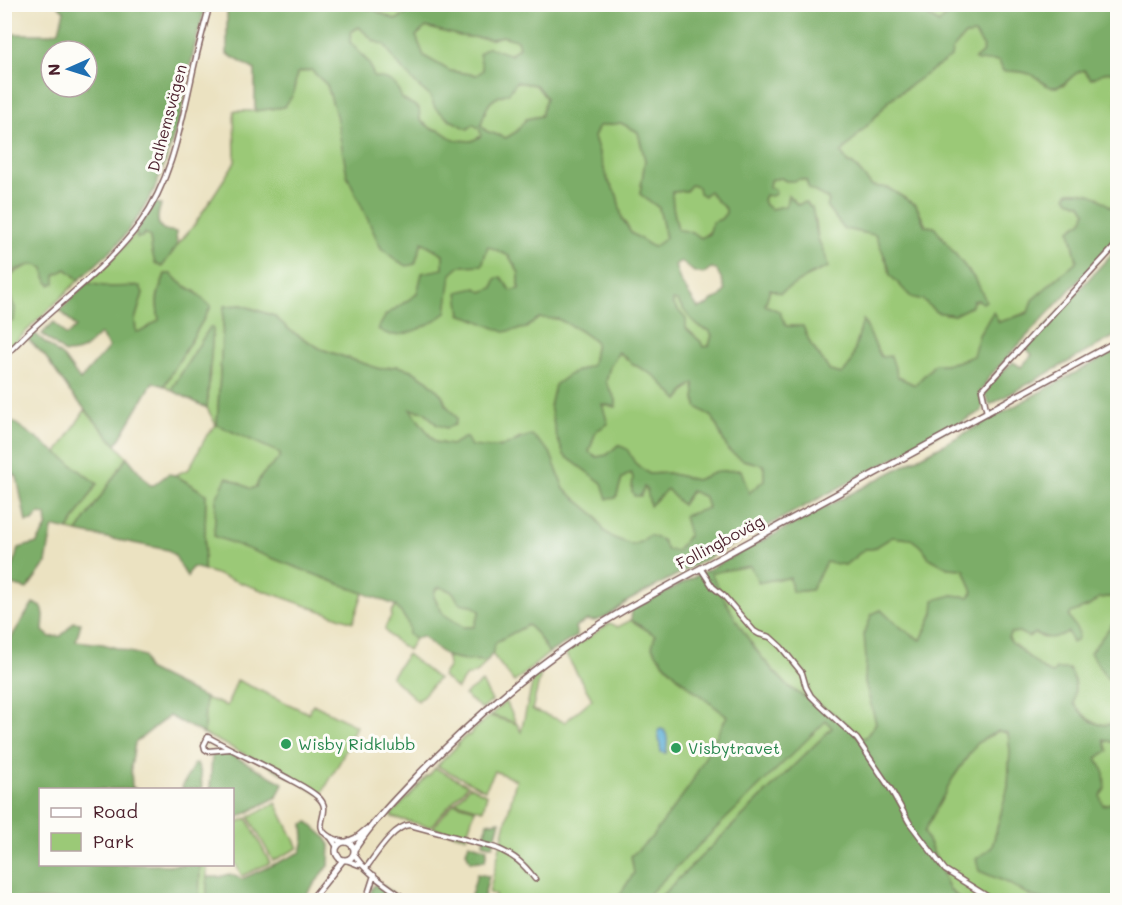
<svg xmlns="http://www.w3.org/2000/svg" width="1122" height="905" viewBox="0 0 1122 905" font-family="Mali,sans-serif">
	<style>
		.green { fill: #9bc977; stroke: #727451; stroke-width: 1.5 }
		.forest { fill: #7cad68; stroke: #63664a; stroke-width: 1.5; fill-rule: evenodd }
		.water { fill: #5aaed6; stroke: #526680; stroke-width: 1.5 }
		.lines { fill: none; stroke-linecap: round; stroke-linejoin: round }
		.minor-casing { stroke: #826360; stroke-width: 7 }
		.major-casing { stroke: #826360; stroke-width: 8 }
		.minor { stroke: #fff; stroke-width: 4 }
		.major { stroke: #fff; stroke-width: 5 }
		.leisure-dot { fill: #2e9e5b; stroke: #fdfcf7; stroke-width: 2 }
		.labels { text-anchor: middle; stroke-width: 6; stroke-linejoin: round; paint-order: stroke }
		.street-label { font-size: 16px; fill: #4a1f2b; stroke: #fdfcf7 }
		.leisure-label { font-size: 16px; fill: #27864d; stroke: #fdfcf7; text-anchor: start }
	</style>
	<rect width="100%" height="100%" fill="#fdfcf7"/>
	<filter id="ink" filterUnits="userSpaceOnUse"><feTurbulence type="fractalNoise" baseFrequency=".0167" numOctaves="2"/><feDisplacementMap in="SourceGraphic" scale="12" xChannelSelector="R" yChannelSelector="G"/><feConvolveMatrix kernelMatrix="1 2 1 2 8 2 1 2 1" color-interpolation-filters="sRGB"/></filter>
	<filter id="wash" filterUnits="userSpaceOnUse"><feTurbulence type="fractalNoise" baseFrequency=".008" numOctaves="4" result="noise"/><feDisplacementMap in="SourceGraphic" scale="24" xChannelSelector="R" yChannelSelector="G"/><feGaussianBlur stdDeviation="1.35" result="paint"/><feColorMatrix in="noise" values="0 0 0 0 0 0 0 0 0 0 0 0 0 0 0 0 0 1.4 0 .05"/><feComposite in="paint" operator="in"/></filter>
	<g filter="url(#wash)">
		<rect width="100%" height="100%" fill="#ebe2c1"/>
		<path class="green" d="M350,5H410L406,14L396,20L374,10Z
			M898,5H952L951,11L939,23L928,16L921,6L901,9Z
			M359,27L374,41L385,45L396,62L418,86L430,96L436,108L473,124L480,129L481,136L472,141L454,140L439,130L432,129L420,120L419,108L402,99L374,78L369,63L350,42L351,32Z
			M426,27L460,36L492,39L502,36L518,40L519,47C507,59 490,64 477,75L450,71L424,57L416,36Z
			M5,32L13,34C9,46 9,57 12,70L5,80Z
			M975,34L984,47L982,53L975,59L999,61L1003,71C1018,71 1033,72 1043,83L1064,85L1076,72L1084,70L1091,79L1103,73L1117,71V211L1108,206L1098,197L1076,203L1081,204L1086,212L1082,221L1070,230L1077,261L1050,284L1028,312L999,323L993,313L979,335L973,356C960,362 949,365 935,364L915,385L898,377L881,357L864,321L851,363L842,374L830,371L810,343L803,327L785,326L765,305L770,289L810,275L828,267L825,255L818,239L816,222L810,207L798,205L788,195L786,206L771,209L765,205L763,200L769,188L770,180L781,178L786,181L800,178L807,180L810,189L827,198L844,228L875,235L888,265L890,275L923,300L936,312L954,315L972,306L973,301L978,300L977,282L934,227L926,226L916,205L888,188L872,186L853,164L848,163L841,153L879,113L889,100L906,89L952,50L965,35Z
			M311,70L327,85L369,220L381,248L415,264L422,242L443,254L444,269L420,285L417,294L386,315L446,313L450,274L460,266L482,265L488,246L509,256L519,273V289L511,292L493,288L482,292L476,288L460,314L526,328C529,325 534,321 538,319C555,311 582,332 596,342L592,365L570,374L564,455L602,483L616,498L622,478L631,473L633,477L632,491L643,487L647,490L667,489L682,505L691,491L705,497L708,508L677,551L666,550L642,541L633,545L613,538L604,531L595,515L564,489L557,471L521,437L509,445L487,448L451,445L435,442L409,409L425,412L436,424L457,418L446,405L442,395L428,381L411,370L397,366L380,369L321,349L292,332L274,316L242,305L224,307L217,424L280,453V458C271,469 261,471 256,487L251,489L227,478L214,536L363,593L353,622L204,570L206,494L175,475L189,469L207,435L216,425L207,408L213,328H210L171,390L164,386L211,307L195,291L180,283L171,274H165C157,294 155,298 159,320L144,330L136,333L135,320L143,293L140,287H110L87,283L121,250L136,232L137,238L145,233L150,237L152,252L162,267L171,253L195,224L235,162L234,111H255L284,107L293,95L297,73Z
			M515,82L536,85L546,98L541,116L526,119L516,132L506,138L486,131L481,125C486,106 489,98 509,93Z
			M621,123L638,132L645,160L640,194L659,208L666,238L653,248L631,233L622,218L617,195L608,181L594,137L598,126Z
			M691,185L709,191L712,193L715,199L726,209V213C719,223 711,232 701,238C693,233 687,230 678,231L673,207L671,192L686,191Z
			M33,264L44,268L45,277L55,275L66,269L79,280L5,352V322L6,323L15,308C3,281 5,274 33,264Z
			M673,300L677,301L698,326L709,330L712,335L709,346L703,347L701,342L686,328L682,316L673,304Z
			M618,352L633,364L655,376L678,400L694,382L696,406L713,418L728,450L743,460L764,465V480L749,493L719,471L696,480L668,473L649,474L635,463L618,445L607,455L597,457L589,452L596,431L602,403L615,407L616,400L606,383L610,366Z
			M85,410L127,457L77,532L68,530L97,484L57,453Z
			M892,537L911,539L923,548L930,558L948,568L964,569L973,592L969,597L952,595L933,613L921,640C905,632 893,622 881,610L866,659L865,682L876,723L866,737L860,739L849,726L831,712L809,700L787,685L762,658L735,620L710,573L750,565L759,582L771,580L790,578L793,592L811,590L826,562L845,565L865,549L873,548Z
			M440,587L453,592L459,602L471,605L480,611L474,627H463L443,614L434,597L435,590Z
			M1117,596V618L1108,631L1115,685L1117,680V728L1116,723C1094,729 1087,718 1074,704L1075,682L1056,669L1053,674L1043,669L1011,642L1008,637L1011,633L1019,632L1028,636L1035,633L1043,638L1060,635L1068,632L1072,642L1069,617L1071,612L1089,606L1099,598Z
			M396,605C401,614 412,623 408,634L415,639L408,650C403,646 385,635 385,629C385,625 390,619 392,615L391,613Z
			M631,620L655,635L659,658L682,681L727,716L826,721L833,727L657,900H493L496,894L489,893L516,780L495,771L485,790L437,766L458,745L457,744L467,735L469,736L473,730L490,716L517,724L521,732L534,676L542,669L532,710L565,722L592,699L565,653L610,623L618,627Z
			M528,625L537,634L549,653L514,682L492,654L495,642Z
			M407,654L438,679L418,701L391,677Z
			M446,656L465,660L487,661L478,672L465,677L457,689L442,676L449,666Z
			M237,680L308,713L313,704L356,726L341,760L321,795L273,768L204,734L205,698L227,706Z
			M482,682L492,701L482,709L464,695Z
			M506,701L516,723L491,715Z
			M998,731L1008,733L1010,751L1008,787L992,847L1008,883L1031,896L1046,900H962L950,890L924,832L953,778L977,743Z
			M1104,740L1117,743V773L1115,779L1117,786V798L1111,803L1103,806L1100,796L1096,758L1108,751Z
			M435,768L468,785L430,827L392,817L391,815L407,798H408L427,776H429Z
			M470,786L487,795L483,810L456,802Z
			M276,803L298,848L273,861L249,817Z
			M454,803L475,809L466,837L434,828L433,827Z
			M247,818L270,863L242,876L233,859V825Z
			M200,865H207V900H199Z"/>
		<path class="forest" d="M410,4H491L492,7L499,8L510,4H898L902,9L920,6L928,16L939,23L951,11L952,5H1117V71L1103,73L1091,79L1084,70C1070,73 1069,85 1056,87C1045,88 1043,81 1036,77C1026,71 1014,71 1003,71L999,61H977L975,59L982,53L984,47L975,34L965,35L952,50L951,57L889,100L879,113L841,153L848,163L853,164L872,186L888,188L916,205L925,226L934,227L977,282L986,301L983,303L978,300L973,301L972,306L954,315L936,312L923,300L911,297L890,275L888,264L875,235L844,229L827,207L829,201L827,198L809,189L806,180L800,179L793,181H786L781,178L770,180L769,188L775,189L776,194L771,196L765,195L763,200L765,205L771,209L786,206L788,195L798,205L805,202L810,207H812L818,239L825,255L828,267L810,275L780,293L770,289L765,305L779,311L786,326H803L810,343L830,371L842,374L851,363L863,320L881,357L891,356L898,377L915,385L935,364C949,365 960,362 973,356L979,335L993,312L999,322L1028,313L1032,300L1077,261L1070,230L1082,221L1086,212L1081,204L1069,200L1066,196L1069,192C1079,191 1092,193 1100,199C1106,203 1111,208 1117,211V239L989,377L979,394L983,404L982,411L628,601C617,608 601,625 588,620L575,627L577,636L549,653L537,634L528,625L496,642L492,654L487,661L465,660L446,656L422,636L415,639L408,634C412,623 401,614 395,605L214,536L216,499L227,477L251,489L256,487C261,471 271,469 280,457V453L217,425L224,306L242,305L274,316L292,332L321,349L380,369L397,366L411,370L428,381L442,395L446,405L457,418L455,425L446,428L436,424L425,412L410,409L435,442L451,445L466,437L471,446C483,447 498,449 510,444C519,440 521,437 532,435L550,452L564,489L595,515L604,531L614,538L633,545L642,541L649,535L662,540L667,550L677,551L689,535L684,516L708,508L705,497L691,491L682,505L667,489L650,506L647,490L644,487L641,496H634L632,491L633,477L631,473L622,478L616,498L607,499L602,483L564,455L556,435L550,406L555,385L570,374L592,365L596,342L579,330L558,319L539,318L526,328L504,332L469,317L461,315L458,292L476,288L482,292L493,288L495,279L501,277L511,291L519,289V273L509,256L488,246L482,265L460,266L451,274L446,313C433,323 409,336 392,335C387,335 382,331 378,329L386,315L417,294L422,273L443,269V254L422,242L415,264L407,266L396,260L381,248L347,175L336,115L327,85L311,70L297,73L293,95L284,107L255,111V70L227,54V5H350L374,10L396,20L406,14ZM359,27L374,41L385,45L396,62L418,86L430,96L435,108L450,120L468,129L473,124L480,129L481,136L472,141L454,140L439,130L432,129L420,120L419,108L402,99C397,83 391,78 374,77L369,63L350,42L351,32ZM426,27L460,36L492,39L502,36L517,40L519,47L511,55L488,47L479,54L483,70L477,75L450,71L424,56L416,36ZM516,82L536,85L546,98L541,116L526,119L516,132L506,138L486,131L481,125C486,106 489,98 509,93ZM621,123L638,132L645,160L640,194L659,208L666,238L653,247L631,233L622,218L617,195L608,181L594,137L599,126ZM691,185L698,187L699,193L704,196L709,191L715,199L726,209V213L721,219L713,222L709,234L701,238C694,233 687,230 678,230L673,207L672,192L686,191ZM681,261L694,272L703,274L711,268L716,269L722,280L725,291L720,297L712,300L708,305L698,308L680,281L675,265ZM673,300L677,301C685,310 695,330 709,330L712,335L709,346L703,347L701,342L686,328V319L673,304ZM619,352L633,364L655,376L678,400L687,388L694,383L696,406L713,418L728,450L743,460L764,465V480L749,493L741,470L719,471L696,480L668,473L649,474L635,463L627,449L618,445L607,455L597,457L589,452L596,431L608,424L602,404L616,407V400L606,382L610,366ZM440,587L453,592L459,603L471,605L480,611L474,627H463L443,614L434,597L435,590Z
			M58,5H206L194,49L180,117L165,163L154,190L141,213L124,236L115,247L79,280L66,269L55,275V283L50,285L45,277L44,268L33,264L15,270L9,280L7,291L15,308L14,321L5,323L4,80L12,70C9,57 9,46 13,34H48L59,31L64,11ZM51,51H87V87H51Z
			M155,202L161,205C158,213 155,226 165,230C169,231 173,231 176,232L177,246L162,267L155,263L152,252L150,237L145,233L142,237L137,238L136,232Z
			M1117,248V335L990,405L984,393L993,381L1013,362L1021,367L1032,355L1026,348Z
			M165,274H171L180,283L195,292L211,307L164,386L153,382L116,445L70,392L45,356L27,338L34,333L64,358L80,380L109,347L100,334C86,347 84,353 65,353L42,334L54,322L66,336L76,327L60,310L87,283L110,287L140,286L143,293L135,320L136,332L144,330L159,320C155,296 158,296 165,274Z
			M210,327L213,328L207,408L171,390Z
			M1117,350V596L1099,598L1089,606L1071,613L1069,617L1079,633L1077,640L1072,643L1068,632C1054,638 1050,641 1035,633L1028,637L1019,632L1011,633L1008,637L1011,642L1043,669L1052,674L1056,669H1069L1075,682L1074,704C1087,719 1094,729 1116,723L1117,728V743L1104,740L1108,751L1096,758L1104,771L1105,789L1100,796L1103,805L1111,803L1117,798V900H1046L1031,896L1008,883L979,871L976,859L992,847L1008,787L1010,751L1008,733L998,731L977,743L953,778L924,832L950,890L962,900H657L832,728L826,721L643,900H623L619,896L634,873L631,856L651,838L689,787L727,716C700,695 671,676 652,647L655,635L631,620L632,610L965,433ZM892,537L911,539L923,548L929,558L948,568L964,569L973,592L969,597L952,595L934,600L933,613L921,640C905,632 893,622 881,610L872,614L864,634L866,659L865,682L876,723L866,737L860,739C851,728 841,718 829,711C815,702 798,696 786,684C753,653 731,613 711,573L750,566L759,583L771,580L790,578L792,592L811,590L826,562L845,565L865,549H873Z
			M8,418L57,453L97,484L68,530L56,527L52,529L46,563L27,589L12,585L5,580L14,564L18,548L37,543L47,526L46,515L39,514L33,521L26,522L17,477L14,474H5V421Z
			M127,457L150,485H154L168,474L175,475L206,494L204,570L193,567L190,570L187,577L175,556L168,550L77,532Z
			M33,603L42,607L44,615L43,631L50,637L61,636L74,622L81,623L76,641L103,644L144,656L147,669L205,698L204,734L169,716L135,743L131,767L132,787L136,789L40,790V864L200,865L199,900H5V641L11,638Z
			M1117,618L1118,680L1115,685L1106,677L1090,653Z
			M224,754L232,755L283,783L277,797L233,820L232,790L210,789L212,755Z
			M197,763L201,774L202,789H181L194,764Z
			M500,821L493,846L483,843L487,823Z
			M308,822L325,837L330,845L329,865L302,900H207V877H220L229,874L242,879L301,852L304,839L303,824Z
			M469,843L487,849L485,861C479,860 475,863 470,861L466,852Z
			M477,874L489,876L483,900L470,899Z
			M376,884L382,885L402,900H368L372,888Z"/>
		<path class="water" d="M660,729L664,730C669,737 667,744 666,753L661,752L658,731Z"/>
	</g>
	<g filter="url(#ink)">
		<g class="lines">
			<defs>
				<path id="minor" d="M4,357C14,347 23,337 33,328C70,294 111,263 141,222C171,180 180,129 191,80C196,55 203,30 210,4
					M987,413L982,390L1118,243
					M701,569L713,587L724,596L754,631L759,634L770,637L781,647L802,673L806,687L811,696L821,706L857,739L890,788L909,822L945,870L993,900
					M230,749L208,751L205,749L204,745L208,737C235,752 264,765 291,780C300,785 310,790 318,797C335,812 309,825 330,837C334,839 339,840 343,842
					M331,838L337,847
					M354,853C360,869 393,890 407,900
					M346,860L359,865
					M366,868C375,856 394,825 410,825L496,848C515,856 523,863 535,879
					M366,900L374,875"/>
				<path id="major" d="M336 851a9 9 0 1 1 18 0a9 9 0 1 1-18 0Z
					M347,842L356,838L367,829
					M354,850C373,821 399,795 423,770C460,733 498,697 540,666C566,646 595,627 624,610L1118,341
					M311,900L343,860"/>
			</defs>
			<use href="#minor" class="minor-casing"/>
			<use href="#major" class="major-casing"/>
			<use href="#minor" class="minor"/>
			<use href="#major" class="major"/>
		</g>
	</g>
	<g class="leisure-dot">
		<circle cx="286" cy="744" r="6"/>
		<circle cx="676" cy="748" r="6"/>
	</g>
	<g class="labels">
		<g class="street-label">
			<text transform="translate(167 118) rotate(-75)" y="6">Dalhemsvägen</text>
			<text transform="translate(720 542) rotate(-28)" y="6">Follingboväg</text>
		</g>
		<g class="leisure-label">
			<text x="298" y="750">Wisby Ridklubb</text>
			<text x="688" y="754">Visbytravet</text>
		</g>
	</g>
	<rect width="1122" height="905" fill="none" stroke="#fdfcf7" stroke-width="24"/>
	<rect x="39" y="788" width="195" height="78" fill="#fdfcf7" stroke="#b5a4a5" stroke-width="1.5"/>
	<rect x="51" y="808" width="30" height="9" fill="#ffffff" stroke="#b5a4a5" stroke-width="1.5"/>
	<text x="93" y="818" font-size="18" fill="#4a1f2b">Road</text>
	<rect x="51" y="833" width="30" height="18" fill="#9bc977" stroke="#b5a4a5" stroke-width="1.5"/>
	<text x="93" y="848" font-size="18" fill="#4a1f2b">Park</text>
	<g transform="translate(69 69) rotate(267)"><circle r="28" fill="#fdfcf7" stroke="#b5a4a5" stroke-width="1.5"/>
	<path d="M0-4.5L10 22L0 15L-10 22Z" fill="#1f6fb2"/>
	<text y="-9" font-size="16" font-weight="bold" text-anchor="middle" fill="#4a1f2b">N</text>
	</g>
</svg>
